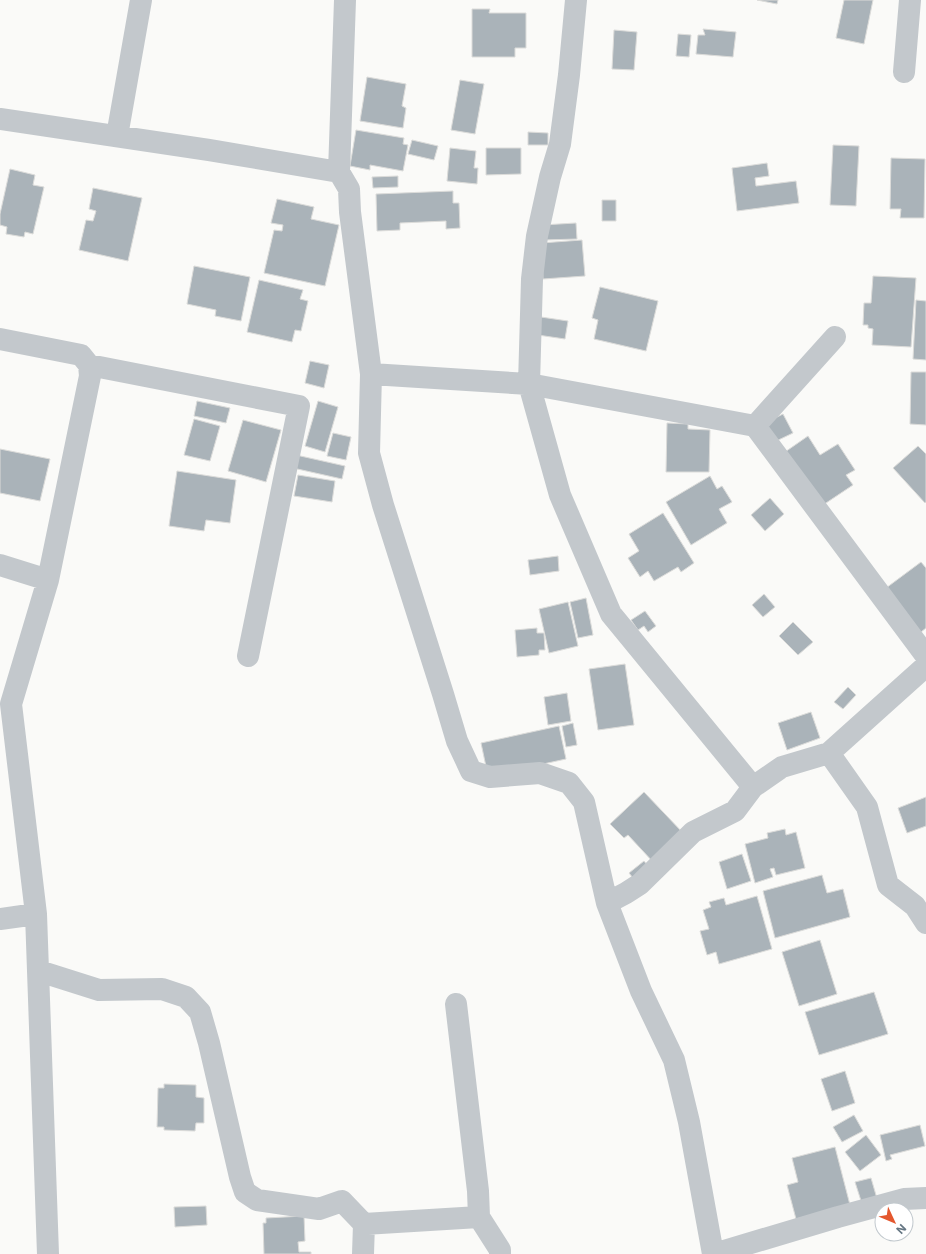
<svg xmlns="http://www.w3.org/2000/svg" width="926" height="1254" viewBox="0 0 926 1254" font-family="Inter,sans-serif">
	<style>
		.building { fill: #aab3b9; stroke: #dcdcda }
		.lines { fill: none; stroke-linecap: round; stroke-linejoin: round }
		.minor { stroke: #c3c8cc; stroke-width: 22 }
	</style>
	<rect width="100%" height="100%" fill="#fafaf8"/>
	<path class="building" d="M757,0H778L777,4Z
		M844,0H873L864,44L836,38Z
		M472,9H490L489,13H526V48H515V57H472Z
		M703,29L736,32L733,57L696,54L698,35H705Z
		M614,30L637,32L634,70L612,69Z
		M678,34L691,35L689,57L676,56Z
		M367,77L406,84L402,106L406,108L403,128L360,121Z
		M460,80L484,84L475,134L451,130Z
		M356,130L404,138L403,144L408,145L403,171L370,165V170L350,166Z
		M528,132L548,133V145H528Z
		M412,140L438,146L434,160L408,154Z
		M833,145L859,146L856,206L830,205Z
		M450,148L476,151L474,168H478L477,184L447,181Z
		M486,148H521V174L486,175Z
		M891,158L925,159L924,218H900L901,209H890Z
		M767,163L769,176L755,178L756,186L796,181L799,203L737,211L732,168Z
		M10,169L35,175L33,185L44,187L33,234L25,232L24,237L6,234L7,227L0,225V214Z
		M398,176V187L373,188L372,177Z
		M93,188L142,198L128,261L79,250L86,220L93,221L96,211L89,209Z
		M453,191V203H459L460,228L446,229V221L400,223V230L377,231L376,194Z
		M277,199L314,207L311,219L339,225L325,286L264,273L274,230L282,231L283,225L271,223Z
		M602,200H616V221H602Z
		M576,223L577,239L543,240L542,225Z
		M582,240L585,276L543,279L541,243Z
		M194,266L250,277L241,321L215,316L216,310L187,304Z
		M873,276L916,278L911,347L872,345L873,329L868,328V325H863L864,303H871Z
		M259,280L303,290L300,299L308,301L301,331L295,330L292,342L247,332Z
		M600,287L658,301L646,351L594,339L598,320L592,318Z
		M916,300L926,301V360L913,359Z
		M534,316L568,321L565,339L531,334Z
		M310,361L329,365L324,388L305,383Z
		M911,372H926V425L910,424Z
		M197,401L230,408L226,423L194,416Z
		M318,401L338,407L325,452L305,446Z
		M783,414L793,433L770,444L761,425Z
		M194,419L220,426L210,461L184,455Z
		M243,420L281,430L266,482L228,471Z
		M667,423L688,424V429L710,430L709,472H666Z
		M333,433L351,437L346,460L327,456Z
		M808,436L820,455L838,444L855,470L846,475L853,485L820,507L785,452Z
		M918,446L926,454V502L925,503L893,468Z
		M0,449L50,459L40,501L0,493Z
		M296,455L345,466L342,479L293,468Z
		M177,471L236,480L230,523L206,520L204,531L169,526Z
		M298,475L335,481L332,502L294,496Z
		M710,476L717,489L722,486L732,502L719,509L727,523L691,545L666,502Z
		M770,498L784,514L765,531L751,515Z
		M663,513L694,563L681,572L678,567L654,581L648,571L640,577L628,558L639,551L629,534Z
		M558,556L559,571L530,575L528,560Z
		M921,562L926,568V628L921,632L882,591Z
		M764,594L775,607L763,617L752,605Z
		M586,598L593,635L578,638L570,602Z
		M568,602L578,646L549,653L539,609Z
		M645,611L656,626L648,632L644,626L638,630L631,620Z
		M793,622L813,642L798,655L779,636Z
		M537,628V633H544L545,650H539V655L517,657L515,630Z
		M625,664L634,725L598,730L589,669Z
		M848,687L856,695L843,709L834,702Z
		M567,693L571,721L548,725L544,697Z
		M811,712L820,738L787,750L778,723Z
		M573,723L577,745L566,747L562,726Z
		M559,726L566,759L488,776L481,743Z
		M644,792L684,834L654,863L628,835L624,838L610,824Z
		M926,797V826L907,833L898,808Z
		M785,829L786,835L796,832L805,868L776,875L774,868L770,869L773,877L755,883L745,844L768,838L767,833Z
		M742,854L751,881L727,889L719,862Z
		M644,861L651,870L637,883L629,873Z
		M822,875L827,893L843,889L850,917L775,938L763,891Z
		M757,896L772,949L719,964L716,952L707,955L700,931L709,929L703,910L711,907L709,902L724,898L726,905Z
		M820,940L837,994L799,1006L782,952Z
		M874,992L888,1034L819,1055L805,1012Z
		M845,1071L855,1103L832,1111L821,1079Z
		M164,1084L196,1085V1097L204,1098V1123H196L195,1131L164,1130V1127H157L158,1088H164Z
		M854,1115L863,1131L842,1142L833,1127Z
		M920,1125L925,1146L890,1155L892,1159L886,1161L880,1135Z
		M866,1135L881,1155L860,1171L845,1152Z
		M835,1147L850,1205L796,1219L787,1185L798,1182L792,1158Z
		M871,1178L878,1202L863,1207L855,1182Z
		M206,1206L207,1225L175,1227L174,1207Z
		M304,1216L305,1241L298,1242L299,1252H311V1254H264L263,1223H266V1218Z"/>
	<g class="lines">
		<path class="minor" d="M345,0L339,172L349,189L350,212L371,374L369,453L383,505L443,694L457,741L471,771L490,777L540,773L569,783L584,802L607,903
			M576,0L569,75L560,144L550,177L537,236L532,279L529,384L560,495L611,614L753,787
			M904,72L910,0
			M0,119L209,150L339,172
			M117,136L141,0
			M0,339L81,355L89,365L90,376L48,580L11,704L36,914L48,1254
			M89,365L299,406L248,656
			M371,374L529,384L755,426L926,656
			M755,426L835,337
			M0,565L48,580
			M829,753L867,807L888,885L915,906L926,923
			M0,919L36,914
			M39,971L99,990L162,989L186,997L200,1012L209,1043L240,1177L245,1192L257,1200L319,1209L342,1201L364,1224L479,1217
			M456,1004L478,1191L479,1217L500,1250V1254
			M363,1254L364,1224
			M713,1254L689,1122L674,1060L641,991L607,903L626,893L640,884L693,832L735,811L753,787L782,767L829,753L926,666
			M714,1254L838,1217L904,1199L926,1198"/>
	</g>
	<g transform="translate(894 1222) rotate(134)"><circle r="19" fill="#ffffff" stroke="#c1c8cd"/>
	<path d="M0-3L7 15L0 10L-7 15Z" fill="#e4572e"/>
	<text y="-6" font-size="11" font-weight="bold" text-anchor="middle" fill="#657683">N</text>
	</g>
</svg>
